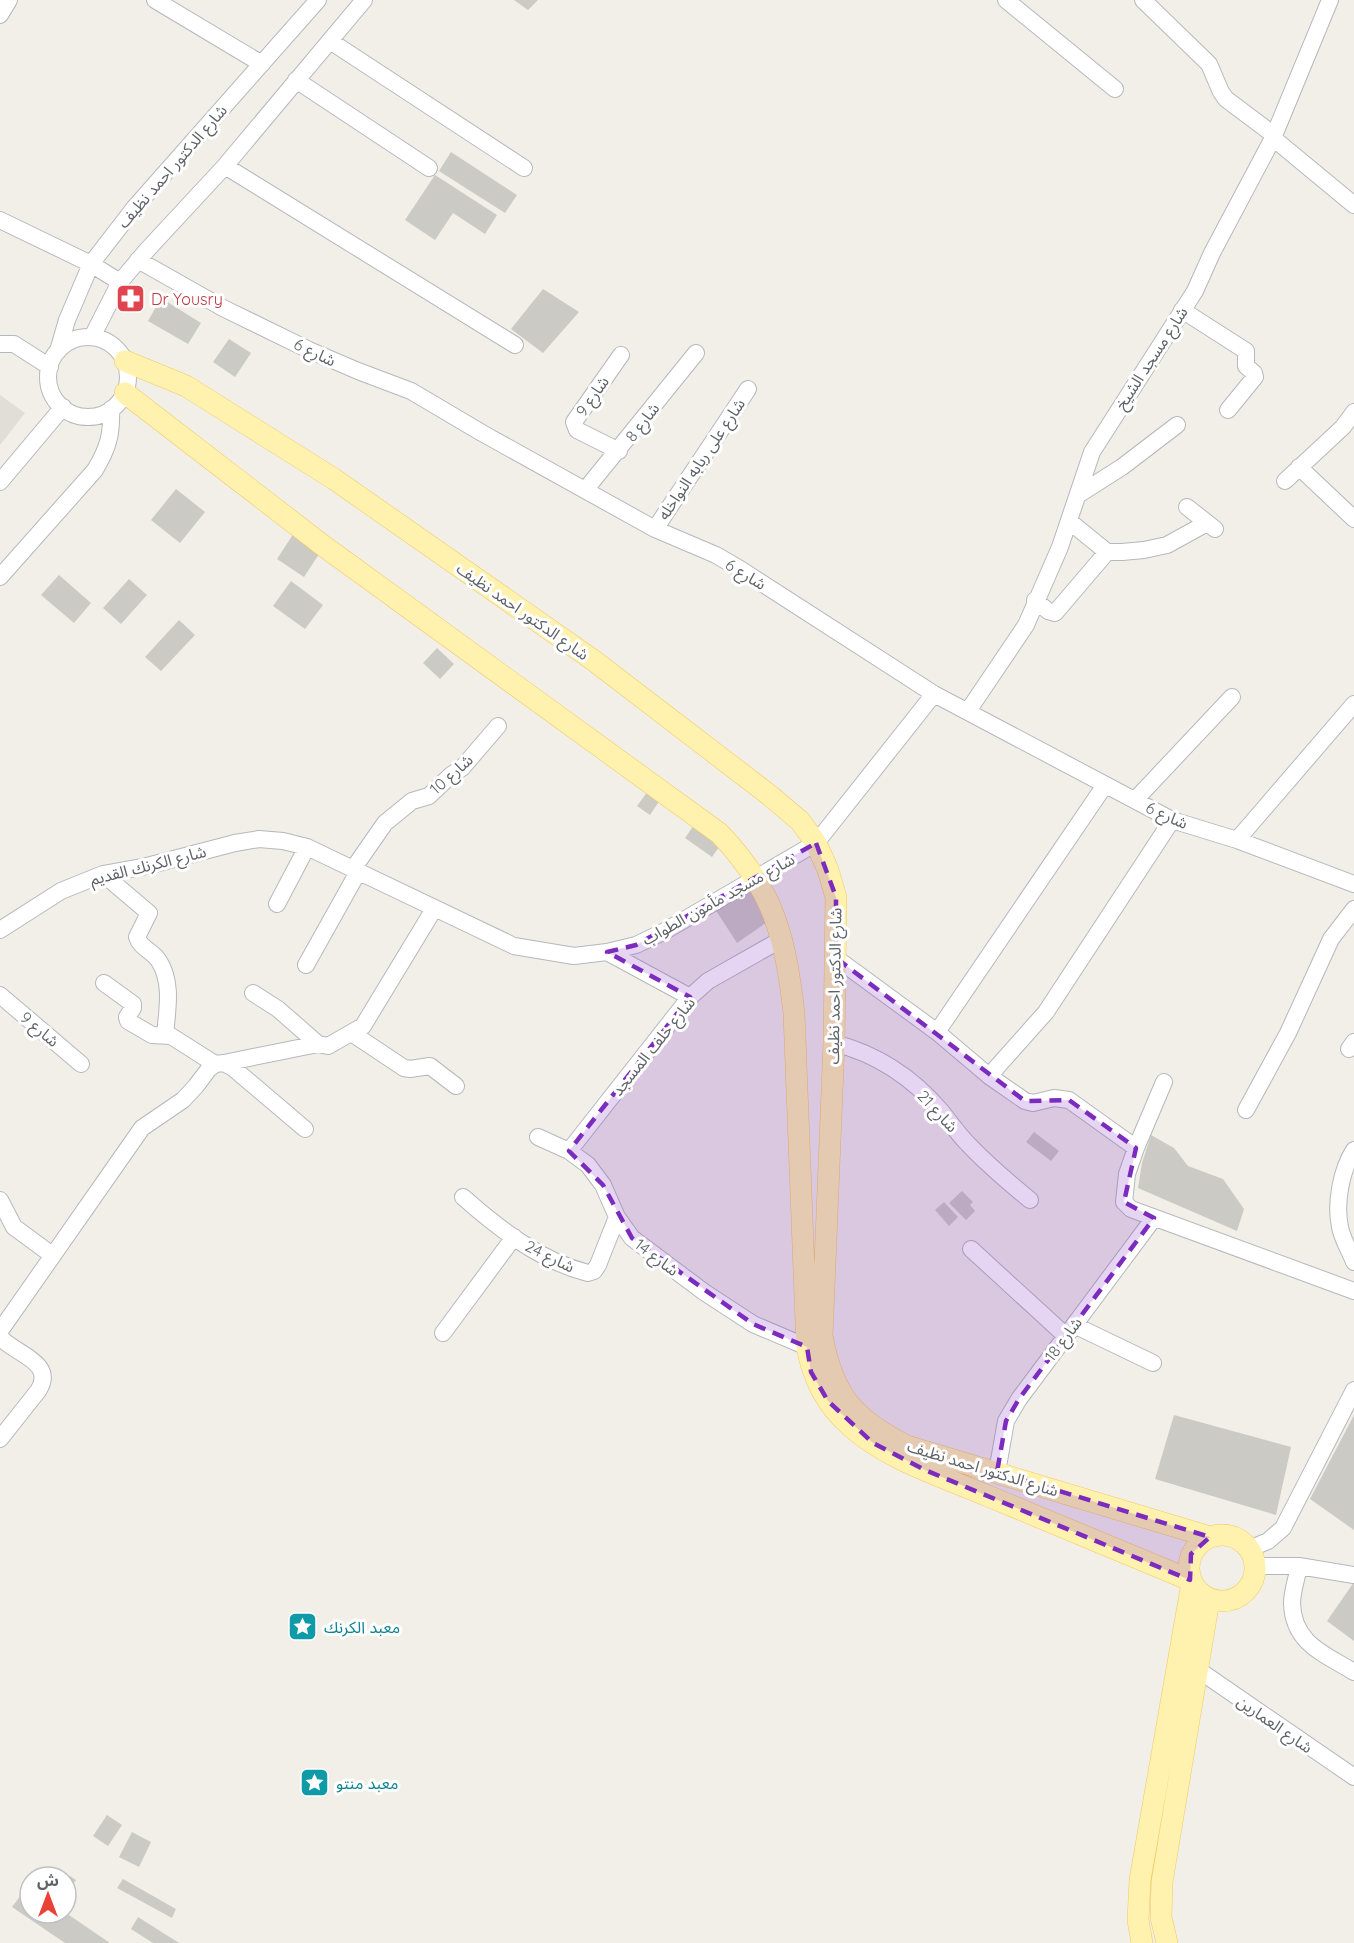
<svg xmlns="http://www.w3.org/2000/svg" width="1354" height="1943" viewBox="0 0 1354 1943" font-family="Quicksand,'Noto Sans Arabic',sans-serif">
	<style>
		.education { fill: #e1ded6 }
		.building { fill: #cccac5 }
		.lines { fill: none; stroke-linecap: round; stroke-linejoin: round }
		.minor-casing { stroke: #b5b8bc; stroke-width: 18 }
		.major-casing { stroke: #f2c960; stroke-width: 22 }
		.minor { stroke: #fff; stroke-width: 16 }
		.major { stroke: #fff2af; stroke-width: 21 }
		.marked { fill: #7b2cbf; fill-opacity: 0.2; stroke: #7b2cbf; stroke-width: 4.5; stroke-dasharray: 12 8; stroke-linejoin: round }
		.labels { text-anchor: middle; stroke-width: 6; stroke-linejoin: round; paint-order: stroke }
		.street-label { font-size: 16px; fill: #5f6368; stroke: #fff }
		.health-label { font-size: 16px; fill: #be3a42; stroke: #fff; text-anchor: start }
		.culture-label { font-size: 16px; fill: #0d838f; stroke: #fff; text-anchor: start }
	</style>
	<rect width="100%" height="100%" fill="#f1efe8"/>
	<path class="education" d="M0,395L25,413L0,445Z"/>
	<path class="building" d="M514,0H538L528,10Z
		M451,152L517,195L505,213L439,171Z
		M435,175L497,215L485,234L453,213L435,240L405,220Z
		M130,287L141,293L130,311L118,304Z
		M543,289L579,312L543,353L511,329Z
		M161,298L201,323L188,344L148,321Z
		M229,339L251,353L235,377L213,362Z
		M176,489L205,512L180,543L151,520Z
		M294,533L321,551L304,577L277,559Z
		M59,575L91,603L74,623L41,595Z
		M129,579L147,595L121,624L103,608Z
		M291,581L323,605L305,629L273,606Z
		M179,620L195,635L161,671L145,657Z
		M437,648L454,664L440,679L423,663Z
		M648,791L660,800L650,815L637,806Z
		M694,825L722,843L712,857L685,838Z
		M752,888L770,920L737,943L715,909Z
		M1034,1132L1059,1151L1051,1161L1026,1142Z
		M1151,1135L1174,1148L1188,1166L1223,1179L1244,1209L1237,1231L1138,1188L1142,1163Z
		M962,1191L973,1202L970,1205L975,1211L966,1220L949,1203Z
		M944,1202L958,1217L949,1226L935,1210Z
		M1174,1415L1291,1447L1276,1515L1155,1479Z
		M1354,1415V1530L1310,1499Z
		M1354,1582V1641L1327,1621Z
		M107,1815L122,1825L108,1846L93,1836Z
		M132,1832L151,1842L139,1867L119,1857Z
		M70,1876L76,1880L69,1890L66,1887V1881Z
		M123,1879L176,1909L172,1918L117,1888Z
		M27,1887L30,1889V1913H66L110,1943H65L12,1907Z
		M138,1917L179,1943H153L131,1929Z"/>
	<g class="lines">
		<defs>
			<path id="minor" d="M155,0L262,64
				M1006,0L1115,89
				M1143,0L1209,64L1221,92L1226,99L1274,135
				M0,15L9,0
				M330,41L524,168
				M296,80L429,168
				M1273,138L1354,205
				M225,166L515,345
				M0,220L91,264L120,282
				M138,260L223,308L309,350L358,371L411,391L482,433L655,529L716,555L740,569L934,694L1172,820L1237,840L1354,884
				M1182,310L1246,351V366L1254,373L1255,377L1228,410
				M92,337L120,282L147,250L225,166L364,0
				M48 377a40 40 0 1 1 80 0a40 40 0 1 1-80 0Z
				M0,344H14L50,367
				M58,351L67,320L91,264L135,207L318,0
				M619,451L577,430L574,422L621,355
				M1299,467L1354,519
				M1285,481L1343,427L1354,412
				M0,482L63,407
				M586,489L696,353
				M1078,495L1122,467L1177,425
				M1187,507L1215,529
				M1069,521L1107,552H1122L1144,550L1167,545L1207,523
				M655,529L748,389
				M0,577L95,470C108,448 112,435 111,409
				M1035,600L1048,611L1055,613L1107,552
				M968,711L1026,625L1060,547L1092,452L1195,291L1212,253L1273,138L1330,0
				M1135,800L1232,697
				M1237,840L1354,704
				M353,869L385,823L412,801L429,796L451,775L462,768L498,726
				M103,874L149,913L137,937C140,948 153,951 159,961C173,983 167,1011 165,1035
				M277,904L307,847
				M0,930L61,891L103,874L147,866L235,843L259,839L283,841L307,847L514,946L574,956L607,952L636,945L665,931L816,843L934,694
				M607,952L690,997
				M836,958L937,1032L989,1076L1025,1101L1033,1103L1054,1098L1069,1100L1136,1148
				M306,965L358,872
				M104,983L133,1004V1008L127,1017L128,1021L152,1035L171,1036L215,1064
				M253,993L278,1009L318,1044L328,1046L363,1026L434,909
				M0,995L81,1064
				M937,1032L1105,785
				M353,1034L404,1068L410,1069L430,1066L456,1086
				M834,1043C877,1054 912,1077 941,1111C950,1122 958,1134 968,1144C987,1164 1008,1182 1030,1200
				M1349,1049L1354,1042
				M224,1063L318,1044
				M989,1076L1046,1012L1172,820
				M1164,1082L1136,1148L1127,1174L1124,1202L1131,1209L1354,1291
				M1246,1110L1288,1033L1331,939L1354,909
				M538,1137L569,1151L588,1165L603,1185L617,1217L632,1238L704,1292L753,1324L807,1347
				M1354,1150C1341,1170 1335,1204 1340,1227C1342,1239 1350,1251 1354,1262
				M569,1151L690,997L708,981L782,939
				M463,1197C498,1228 540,1261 588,1273L594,1271L598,1265L617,1217
				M0,1200L14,1227L52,1255
				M971,1249L1066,1336
				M1074,1325L1153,1363
				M0,1331L142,1128L183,1100L196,1086L208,1070L215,1064L224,1063L233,1068L305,1129
				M443,1333L514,1237
				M0,1337C14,1354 57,1362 38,1391L0,1439
				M997,1472L1006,1421L1019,1399L1154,1218
				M1249,1549L1268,1541L1283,1528L1354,1390
				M1256,1566H1299L1354,1575
				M1299,1566C1297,1578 1292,1591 1292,1603C1293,1644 1325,1654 1354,1672
				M1197,1669L1354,1777"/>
			<path id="major" d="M125,361L186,386L334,479L593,660L768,794L800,821L816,843L828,870L836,897L834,1043L822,1336C833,1395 853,1419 907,1446L1210,1537
				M125,393L325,547L719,833C774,890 785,936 794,1013L807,1347C813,1378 825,1403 849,1425C887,1460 941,1476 988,1496C1055,1524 1123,1552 1190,1580
				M1189 1568a33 33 0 1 1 66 0a33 33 0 1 1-66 0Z
				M1142,1943L1138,1920L1140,1880L1192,1583
				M1167,1943L1161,1917L1162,1882L1209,1600"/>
		</defs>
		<use href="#minor" class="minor-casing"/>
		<use href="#major" class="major-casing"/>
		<use href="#minor" class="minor"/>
		<use href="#major" class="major"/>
	</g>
	<path class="marked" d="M816,843L836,897V958L1025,1101L1069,1100L1136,1148L1124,1202L1154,1218L1019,1399L1006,1421L997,1472L1210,1537L1191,1554L1190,1580L925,1470L873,1443L828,1401L811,1372L807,1347L753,1324L632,1238L603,1185L569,1151L690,997L607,952L636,945Z"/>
	<defs>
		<symbol id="pharmacy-square" viewBox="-11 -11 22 22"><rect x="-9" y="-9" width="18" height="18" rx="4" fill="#e0444e" stroke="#fff"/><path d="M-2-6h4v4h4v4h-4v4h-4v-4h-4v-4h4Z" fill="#fff"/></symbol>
		<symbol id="sight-square" viewBox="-11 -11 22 22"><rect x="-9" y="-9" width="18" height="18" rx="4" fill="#0f9aa8" stroke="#fff"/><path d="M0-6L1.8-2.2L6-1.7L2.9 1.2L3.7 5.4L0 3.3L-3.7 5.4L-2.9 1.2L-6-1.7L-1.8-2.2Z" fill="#fff"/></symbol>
	</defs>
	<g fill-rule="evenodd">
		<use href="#pharmacy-square" x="114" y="282" width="33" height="33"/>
		<use href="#sight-square" x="286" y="1610" width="33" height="33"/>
		<use href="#sight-square" x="298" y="1766" width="33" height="33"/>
	</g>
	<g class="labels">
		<g class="street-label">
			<text transform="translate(172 166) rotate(-49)" y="6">شارع الدكتور احمد نظيف</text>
			<text transform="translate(315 352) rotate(25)" y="6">شارع 6</text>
			<text transform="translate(1151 358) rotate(-57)" y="6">شارع مسجد الشيخ</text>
			<text transform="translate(592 396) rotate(-55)" y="6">شارع 9</text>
			<text transform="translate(642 422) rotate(-52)" y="6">شارع 8</text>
			<text transform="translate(701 459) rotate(-56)" y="6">شارع على ربابه النواخله</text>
			<text transform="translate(746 574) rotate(31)" y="6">شارع 6</text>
			<text transform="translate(523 611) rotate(35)" y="6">شارع الدكتور احمد نظيف</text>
			<text transform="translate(451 774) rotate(-42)" y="6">شارع 10</text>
			<text transform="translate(1167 815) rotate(24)" y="6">شارع 6</text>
			<text transform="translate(148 865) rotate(-14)" y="6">شارع الكرنك القديم</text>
			<text transform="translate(718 899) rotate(-29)" y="6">شارع مسجد مأمون الطواب</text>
			<text transform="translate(834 986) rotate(-89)" y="6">شارع الدكتور احمد نظيف</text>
			<text transform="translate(40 1029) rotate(40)" y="6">شارع 9</text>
			<text transform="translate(653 1046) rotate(-51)" y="6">شارع خلف المسجد</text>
			<text transform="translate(938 1111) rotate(47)" y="6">شارع 21</text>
			<text transform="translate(550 1256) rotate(26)" y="6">شارع 24</text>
			<text transform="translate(657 1257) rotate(37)" y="6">شارع 14</text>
			<text transform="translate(1063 1339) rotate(-53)" y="6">شارع 18</text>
			<text transform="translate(983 1468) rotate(17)" y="6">شارع الدكتور احمد نظيف</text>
			<text transform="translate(1275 1724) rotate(35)" y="6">شارع العمارين</text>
		</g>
		<g class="health-label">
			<text x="151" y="305">Dr Yousry</text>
		</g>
		<g class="culture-label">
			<text x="324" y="1633">معبد الكرنك</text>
			<text x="336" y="1789">معبد منتو</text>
		</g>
	</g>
	<g transform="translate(48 1895)"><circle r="28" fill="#ffffff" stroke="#bfc1c3" stroke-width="1.5"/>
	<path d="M0-4.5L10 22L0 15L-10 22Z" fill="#ea4335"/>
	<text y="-9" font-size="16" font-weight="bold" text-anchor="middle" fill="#5f6368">ش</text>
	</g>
</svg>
